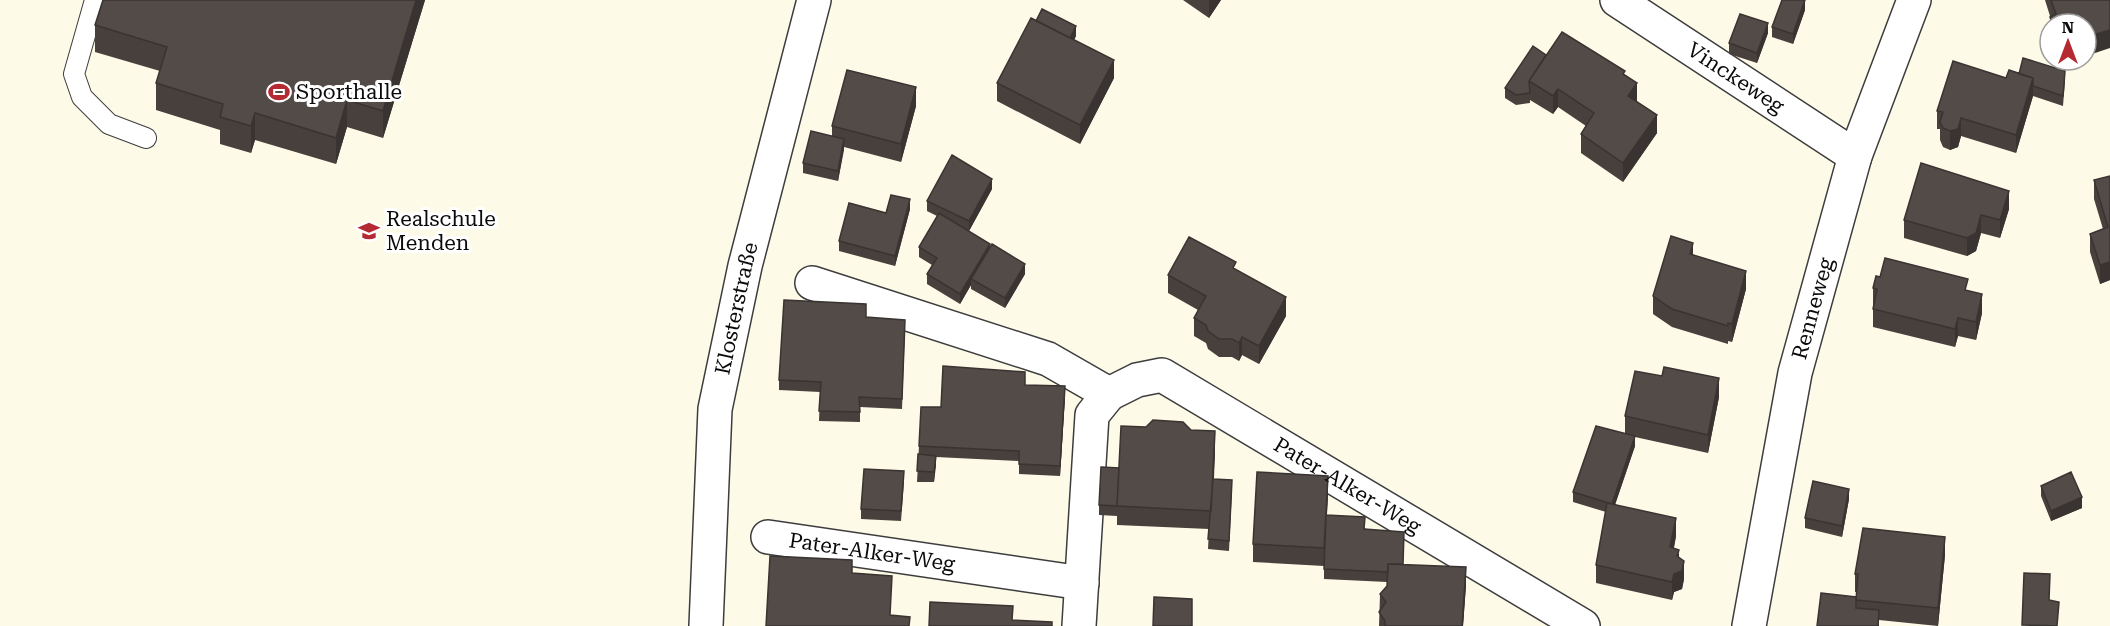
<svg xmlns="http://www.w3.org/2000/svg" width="2110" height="626" viewBox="0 0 2110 626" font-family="'Roboto Serif',serif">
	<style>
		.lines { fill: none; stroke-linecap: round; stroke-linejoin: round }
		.service-casing { stroke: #3d3d3d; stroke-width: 22 }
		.minor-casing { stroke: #3d3d3d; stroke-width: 36 }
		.service { stroke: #fff; stroke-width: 20 }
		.minor { stroke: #fff; stroke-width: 33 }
		.wall { fill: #47403d }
		.shaded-wall { fill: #393432 }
		.building { fill: #524b47; stroke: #393432; stroke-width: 1.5 }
		.labels { text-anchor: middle; stroke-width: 6; stroke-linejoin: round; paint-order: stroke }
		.street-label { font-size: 21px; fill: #0a0a0a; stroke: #fff }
		.poi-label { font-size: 21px; fill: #0a0a0a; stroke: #fff; text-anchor: start }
	</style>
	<rect width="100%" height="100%" fill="#fefae8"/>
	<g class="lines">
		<defs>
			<path id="service" d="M95,0L74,74L82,97L109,124L146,138"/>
			<g id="minor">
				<path id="s1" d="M1617,0L1855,156"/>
				<path id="s2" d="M812,283L1048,359L1109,394L1137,380L1162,375L1583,626"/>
				<path id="s3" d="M768,537L1082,583"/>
				<path id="s4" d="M706,626L715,409L745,266L814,0"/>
				<path d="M1079,626L1092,415L1109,394"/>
				<path id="s5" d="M1749,626L1795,373L1855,156L1914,0"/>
			</g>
		</defs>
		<use href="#service" class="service-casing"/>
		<use href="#minor" class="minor-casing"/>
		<use href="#service" class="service"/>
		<use href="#minor" class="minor"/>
	</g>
	<path class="wall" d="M103,0H425L383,138L347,127L336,164L255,140L251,153L220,144V130L156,110V83L160,71L95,52V25Z
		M1183,0H1221L1209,18Z
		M2045,0H2110L2086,24H2050V35V16Z
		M1805,10L1793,44L1772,37V27Z
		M1768,33L1757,63L1729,54V43Z
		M1076,36L1074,40L1114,78L1080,144L997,101V83Z
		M1546,55L1625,75L1637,102L1657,133L1623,182L1581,153V134L1586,126L1558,107L1553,114L1530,100V103L1516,105L1505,98V88Z
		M2019,74L2065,81L2063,106L2033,96L2016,153L1961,136L1958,147L1950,150L1943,147L1940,140V129H1937V111L2006,78Z
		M916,106L901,162L844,147L838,181L803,173V163L832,137V126Z
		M2110,176V280L2100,284L2090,252V234L2103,229L2094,199V180Z
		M992,189L969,231L1025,274L1005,308L971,289V285L960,304L927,284V274L932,265L919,257V247L937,216L927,211V201Z
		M910,209L895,266L839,251V241L886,213Z
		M2009,209L2000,238L1981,233L1976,251L1967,256L1904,238V220Z
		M1693,255L1746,289L1732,342L1728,341V344L1672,327L1653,314V296Z
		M1236,269L1286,316L1259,364L1242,355L1239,361L1232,357H1219L1208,349L1206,343L1194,336V318L1198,310L1168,293V275Z
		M1873,288L1968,291L1982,313L1976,340L1958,336L1955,347L1873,327Z
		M866,317L905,330L902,409L860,407V422L819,421L820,392L779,390V380Z
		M1065,396L1060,476L1019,474V461L936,457L934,482H917L919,446L941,407Z
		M1719,397L1708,453L1635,437V446L1615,504L1676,536L1674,548L1679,557L1684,579L1682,589L1674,592L1672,600L1596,583V565L1606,512L1573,502V492L1625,433V416Z
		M1146,427L1191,430L1215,450L1214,479L1232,490L1229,551L1208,549L1209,529L1117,525V516L1099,515V505L1119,468Z
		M904,482L901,521L861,519V509Z
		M2041,486L2082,508L2051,521L2041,496Z
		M1328,494L1327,515L1404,542L1403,564L1466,585L1463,626H1379L1380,594L1387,586V582L1324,579V566L1253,562V544Z
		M1849,499L1842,537L1805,528V518Z
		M1945,555L1938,626L1879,620V626H1817L1856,597L1857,592H1855V574Z"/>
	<path class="shaded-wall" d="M416,0H425L383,138V111Z
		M1209,0H1221L1209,18Z
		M1805,0V10L1793,44V34Z
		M1768,23V33L1757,63V53Z
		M1076,26V36L1067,54V44Z
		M2110,30V48L2086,56V37Z
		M1114,60V78L1080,144V125Z
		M2060,60H2072L2060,64Z
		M2033,78V96L2016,153V135Z
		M1637,83V101L1628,114V96Z
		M916,87V106L901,162V144Z
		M1558,89V107L1553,114V96Z
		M347,100V127L336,164V138Z
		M255,113V140L251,153V126Z
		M1657,115V133L1623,182V163Z
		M1961,118V136L1958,147L1950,150V131Z
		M844,139V150L838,181V171Z
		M992,179V189L969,231V221Z
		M2009,191V209L2000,238V220Z
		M910,199V209L895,266V256Z
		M1981,215V233L1976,251L1967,256V238Z
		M1693,243V261L1690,254Z
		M990,244V254L971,279V285L960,304V294Z
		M2110,262V280L2100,284V265Z
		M1025,264V274L1005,308V298Z
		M1746,271V289L1732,342V324Z
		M1982,294V313L1976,340V322Z
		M1286,297V316L1259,364V346Z
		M1958,318V336L1955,347V329Z
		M1242,337V355L1239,361V343Z
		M1719,378V397L1708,453V435Z
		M1065,386V396L1060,476V466Z
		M1215,431V450L1211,529V511Z
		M1635,436V446L1612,514V504Z
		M936,456V466L934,482V472Z
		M1328,476V494L1324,566V548Z
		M1849,489V499L1842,537V526Z
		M2082,497V508L2051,521V511Z
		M1676,518V536L1670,566V547Z
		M1945,537V555L1938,626V608Z
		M1679,550V568L1684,561V579L1682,589L1674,592L1672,600V582Z
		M1466,567V585L1463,626H1462Z"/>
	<path class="building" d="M103,0H416L383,111L347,100L336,138L255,113L251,126L220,117L223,104L156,83L167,47L95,25Z
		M1782,0H1805L1793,34L1772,27Z
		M2051,0H2110V30L2086,37V24H2052L2050,17L2056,14Z
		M1042,9L1076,26L1070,38L1036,21Z
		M1740,14L1768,23L1757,53L1729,43Z
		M1031,18L1114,60L1080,125L997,83Z
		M1562,32L1625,71L1623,74L1637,83L1628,96L1657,115L1623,163L1581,134L1594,113L1558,89L1553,96L1529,81Z
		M1533,46L1546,55L1529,81L1530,93L1516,95L1505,88Z
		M2023,58L2065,71L2063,96L2033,86V78L2019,74Z
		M1953,61L2006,78L2009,70L2033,78L2016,135L1961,118L1958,129L1950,131L1943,128L1940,122L1943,112L1937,111Z
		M847,70L916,87L901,144L832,126Z
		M811,131L844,139L838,171L803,163Z
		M952,155L992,179L969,221L927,201Z
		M1921,163L2009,191L2000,220L1981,215L1976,233L1967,238L1904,220Z
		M2110,176V262L2100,265L2090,234L2108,227L2094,180Z
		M891,195L910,199L895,256L839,241L849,203L886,213Z
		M939,213L990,244L960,294L927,274L937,258L919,247Z
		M1671,236L1693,243L1690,254L1746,271L1732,324L1728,323V326L1672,309L1653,296Z
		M1189,237L1236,262L1233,268L1286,297L1259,346L1242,337L1239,343L1232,339H1219L1208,331L1206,325L1194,318L1206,296L1168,275Z
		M992,244L1025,264L1005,298L971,279Z
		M1885,258L1968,279L1965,290L1982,294L1976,322L1958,318L1955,329L1873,309L1877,289L1873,288L1876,276L1880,277Z
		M784,300L866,304V317L905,320L902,399L859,397L860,412L819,411L821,382L779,380Z
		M943,366L1025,372V385L1065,386L1060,466L1019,464V451L919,446L921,407H941Z
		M1664,367L1719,378L1708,435L1625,416L1635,371L1662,376Z
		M1153,420L1183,422L1191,430L1215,431L1211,511L1117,506L1121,426L1146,427Z
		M1596,426L1635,436L1612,504L1573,492Z
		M918,454L936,456L934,472L917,471Z
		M1101,467L1119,468L1117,506L1099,505Z
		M864,469L904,471L901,511L861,509Z
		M1257,472L1328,476L1324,548L1253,544Z
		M2071,472L2082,497L2051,511L2041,486Z
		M1213,479L1232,480L1229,541L1208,539Z
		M1813,481L1849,489L1842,526L1805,518Z
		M1607,503L1676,518L1670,547L1679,550L1677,556L1684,561L1682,571L1674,574L1672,582L1596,565Z
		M1326,515L1365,517L1364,529L1404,532L1403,564H1388V572L1324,569Z
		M1863,528L1945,537L1938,608L1856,600L1858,574H1855Z
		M770,556L852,560V573L892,576L890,615L910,617L909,626H766Z
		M1388,564L1466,567L1462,626H1385V621L1379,612L1386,602L1380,594L1387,586Z
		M2024,573L2050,574L2049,600L2059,602L2057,626L2022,625Z
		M1821,593L1856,597V608L1879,610L1878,626H1817Z
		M1154,597L1192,599V626H1153Z
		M930,602L1013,606L1012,620L1052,622V626H929Z"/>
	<defs>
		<symbol id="stadium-bare" viewBox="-9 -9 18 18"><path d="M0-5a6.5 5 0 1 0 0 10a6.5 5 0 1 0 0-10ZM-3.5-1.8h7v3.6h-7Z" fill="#b42932" stroke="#fff" stroke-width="2.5" paint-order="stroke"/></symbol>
		<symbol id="school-bare" viewBox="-9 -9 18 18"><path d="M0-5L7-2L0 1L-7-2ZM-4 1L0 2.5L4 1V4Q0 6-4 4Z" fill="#b42932" stroke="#fff" stroke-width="2.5" paint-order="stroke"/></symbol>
	</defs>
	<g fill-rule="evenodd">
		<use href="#stadium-bare" x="264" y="77" width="30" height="30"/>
		<use href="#school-bare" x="354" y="216" width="30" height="30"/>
	</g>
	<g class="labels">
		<g class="street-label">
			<text dy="7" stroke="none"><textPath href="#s1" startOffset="142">Vinckeweg</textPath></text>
			<text dy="7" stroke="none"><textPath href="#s5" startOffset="324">Renneweg</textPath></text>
			<text dy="7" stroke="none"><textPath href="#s4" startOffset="320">Klosterstraße</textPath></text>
			<text dy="7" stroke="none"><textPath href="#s2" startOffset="591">Pater-Alker-Weg</textPath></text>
			<text dy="7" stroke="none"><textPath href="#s3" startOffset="105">Pater-Alker-Weg</textPath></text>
		</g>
		<g class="poi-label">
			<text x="296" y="99">Sporthalle</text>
			<text x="386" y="226">Realschule<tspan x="386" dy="24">Menden</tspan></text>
		</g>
	</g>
	<g transform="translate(2068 42)"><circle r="28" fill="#ffffff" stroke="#9d9d9d" stroke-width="1.5"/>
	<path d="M0-4.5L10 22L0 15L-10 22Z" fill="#b42932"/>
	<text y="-9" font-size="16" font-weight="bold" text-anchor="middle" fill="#0a0a0a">N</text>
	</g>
</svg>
